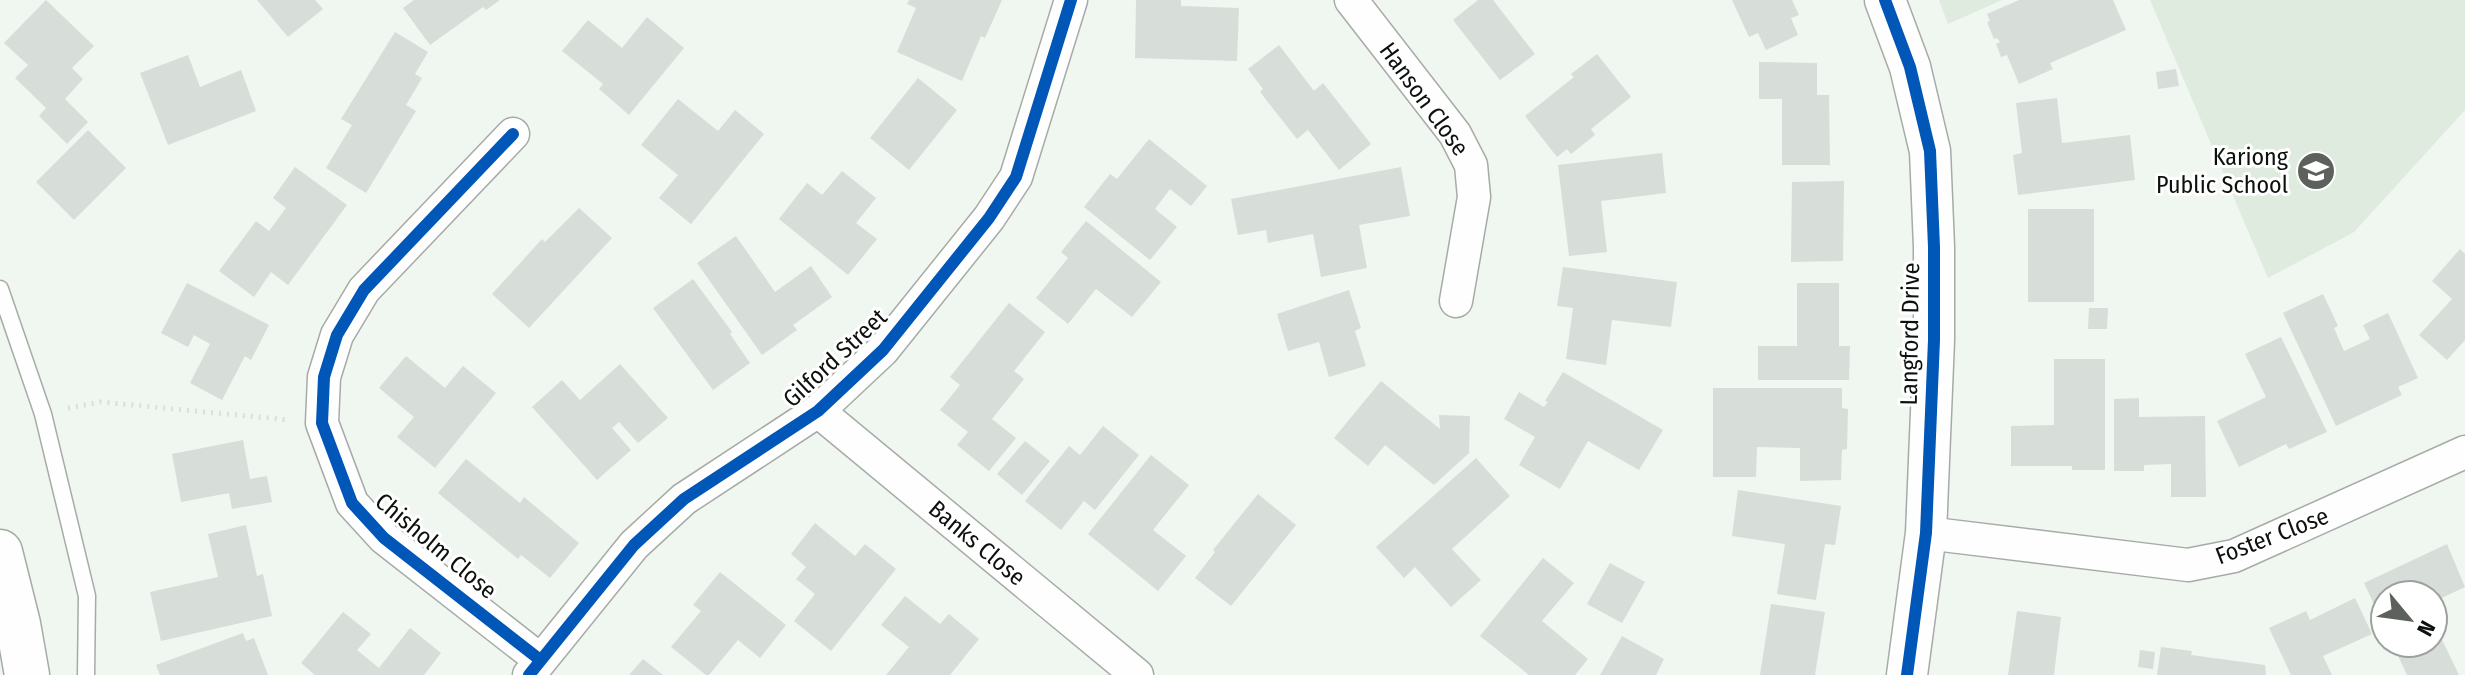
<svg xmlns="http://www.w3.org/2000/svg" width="2465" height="675" viewBox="0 0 2465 675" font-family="'Fira Sans Condensed',sans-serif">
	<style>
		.built { fill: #deebde }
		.building { fill: #d7ddd9 }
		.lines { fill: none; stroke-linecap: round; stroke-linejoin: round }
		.service-casing { stroke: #a7aba7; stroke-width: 19 }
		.minor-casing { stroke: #a7aba7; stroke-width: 35 }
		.tertiary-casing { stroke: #a7aba7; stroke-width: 43 }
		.secondary-casing { stroke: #a7aba7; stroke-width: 47 }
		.path { stroke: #dcdedc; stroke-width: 5; stroke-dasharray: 2 6; stroke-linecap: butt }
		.service { stroke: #fdfefd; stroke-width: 16 }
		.minor { stroke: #fdfefd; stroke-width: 32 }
		.tertiary { stroke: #fdfefd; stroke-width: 40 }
		.secondary { stroke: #fdfefd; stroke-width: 44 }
		.cycleway-casing { stroke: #fff; stroke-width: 17 }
		.cycleway { stroke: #0057b8; stroke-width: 12 }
		.labels { text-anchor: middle; stroke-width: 6; stroke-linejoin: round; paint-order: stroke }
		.street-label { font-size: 24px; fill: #0d110d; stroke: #fff }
		.poi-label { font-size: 24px; fill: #0d110d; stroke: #fff; text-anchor: end }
	</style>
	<rect width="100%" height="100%" fill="#f0f6f0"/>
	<path class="built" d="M1939,0H2002L1948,24Z
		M2150,0H2465V110L2354,232L2268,278Z"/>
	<path class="building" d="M46,0L94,46L72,68L83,79L65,99L88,122L67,144L39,116L46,108L15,78L28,65L4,43Z
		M257,0H315L323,9L288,37Z
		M414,0H500L486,10L483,7L430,45L403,8Z
		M909,0H1002L985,38L981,36L962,81L897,52L916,8L907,4Z
		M1136,0H1181V6L1239,8L1237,61L1135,58Z
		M1478,0H1493L1535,54L1500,80L1453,20Z
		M1732,0H1792L1799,15L1791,18L1798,35L1766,50L1758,33L1749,37Z
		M2019,0H2113L2126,30L2050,63L2053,69L2019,84L2007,55L2001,57L1996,44L2000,42L1997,38L1994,39L1987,22L1990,21L1987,14Z
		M647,17L684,48L629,115L599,89L603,84L562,51L588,20L622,48Z
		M395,32L428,52L415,74L422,78L406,105L416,111L366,193L326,168L352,125L341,119Z
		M1279,45L1314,91L1323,83L1371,144L1339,170L1308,130L1297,139L1260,92L1263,89L1248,69Z
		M1597,54L1631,97L1591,129L1595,135L1571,154L1567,149L1557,157L1525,116L1574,77L1571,74Z
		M188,55L200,87L241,70L256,111L168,145L140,73Z
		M1759,62L1817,63V95H1829L1830,165H1782V99H1759Z
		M2176,69L2179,86L2158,89L2156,72Z
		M918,78L957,110L909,170L870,138Z
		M2057,98L2062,143L2130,135L2135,180L2018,195L2013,155L2022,153L2016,103Z
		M678,99L718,131L735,110L764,134L691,224L659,198L678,175L641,145Z
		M88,130L126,168L74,220L36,182Z
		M1149,139L1207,186L1191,206L1170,189L1155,209L1177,227L1150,260L1084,207L1110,174L1117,179Z
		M1662,153L1666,193L1601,201L1607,252L1569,256L1558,165Z
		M295,167L347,205L288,285L271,272L254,297L219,271L256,221L269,231L286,208L273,198Z
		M1401,167L1410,216L1359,225L1367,268L1321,277L1313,234L1268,243L1266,230L1238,235L1231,199Z
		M842,171L876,198L856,223L877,239L848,275L779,219L807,183L822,195Z
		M1844,181L1843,261L1791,262L1792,182Z
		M579,208L612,238L529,328L492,294L542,239L545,242Z
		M2028,209H2094V302H2028Z
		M1086,221L1161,282L1132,317L1096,289L1068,324L1036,298L1068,258L1061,252Z
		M736,236L775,292L811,266L832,297L793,325L797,330L762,355L697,263Z
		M2460,249L2465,254V340L2447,360L2419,335L2452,299L2432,281Z
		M1563,267L1677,282L1671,327L1612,320L1606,365L1566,359L1573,308L1557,306Z
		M693,279L732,332L730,334L750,363L713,390L653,308Z
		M187,283L269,325L251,360L245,356L222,400L190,383L210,344L194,335L188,347L161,333Z
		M1797,283H1839V346H1850L1849,380H1758V346H1797Z
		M1349,290L1361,328L1355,331L1366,366L1329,377L1319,342L1288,351L1277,314Z
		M2323,294L2338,326L2334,328L2344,351L2370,339L2363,325L2388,313L2418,378L2398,387L2402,395L2336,426L2283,313Z
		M1009,303L1045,332L1014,371L1024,379L992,419L1016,438L989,471L957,445L968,432L940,410L960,385L950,377Z
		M2089,308H2108L2107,329H2088Z
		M2281,337L2327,432L2289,449L2286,444L2239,467L2217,421L2266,397L2245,354Z
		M406,356L445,388L463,366L496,393L435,468L397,437L414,417L379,388Z
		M2054,359H2105V470H2072V466H2011V426L2054,425Z
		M620,364L668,418L638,443L619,422L612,428L631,450L597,480L532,407L562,380L580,400Z
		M1563,372L1663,430L1639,470L1588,441L1560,489L1519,465L1535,437L1504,419L1519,392L1544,407L1548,402L1545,401Z
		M1381,381L1440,429L1439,415L1470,416L1469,453L1434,485L1385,445L1368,466L1334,438Z
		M1713,388H1842V408L1848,409L1847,449L1842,450L1841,480L1800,481V448L1757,447L1756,477H1713Z
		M2139,398V417L2205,416L2206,497H2171V464L2144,465V471H2114V399Z
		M1103,426L1139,455L1095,510L1084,501L1061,530L1025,501L1069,446L1080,455Z
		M243,440L250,479L267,476L272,502L232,509L229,493L181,502L172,454Z
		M1025,441L1050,461L1022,495L997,474Z
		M1151,455L1189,485L1153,530L1186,556L1158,591L1088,534Z
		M1476,458L1510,496L1452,549L1481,580L1451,607L1415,567L1404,578L1376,547Z
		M466,459L520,503L524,497L579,543L550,578L521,555L518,559L438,493Z
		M1738,490L1841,506L1835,545L1825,544L1816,600L1777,594L1785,544L1732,536Z
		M1258,494L1296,525L1231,606L1195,578L1215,552L1213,550Z
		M815,523L855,556L865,544L896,569L831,651L794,621L815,594L796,579L806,567L791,554Z
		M246,525L257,576L263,574L272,616L161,641L150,592L218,577L208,534Z
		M2447,544L2465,587L2433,602V595H2385V628L2364,583Z
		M1543,558L1574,583L1542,621L1588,659L1575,675H1529L1480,636Z
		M1610,563L1645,582L1622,623L1587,604Z
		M720,572L786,625L760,658L738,640L709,675H706L671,647L701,611L693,605Z
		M905,596L940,624L949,614L979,639L950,675H886L909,647L881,625Z
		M2355,598L2372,634L2323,656L2332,675H2291L2269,628L2306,611L2310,620Z
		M1771,604L1825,612L1815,675H1760Z
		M2017,611L2061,617L2054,675H2008Z
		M343,612L371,634L357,650L379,668L410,628L441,653L424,675H315L301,663Z
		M2433,621L2459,675H2407L2392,643H2433Z
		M243,633L246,641L254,638L268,675H160L156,665Z
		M1622,636L1664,659L1656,675H1600Z
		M2161,647L2192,651L2191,655L2265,665L2266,675H2157Z
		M2140,650L2155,652L2153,669L2138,667Z
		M643,659L663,675H629Z"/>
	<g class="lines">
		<defs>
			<path id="service" d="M0,289L43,414L87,596L86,675"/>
			<path id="minor" d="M1351,0L1455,134L1471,165L1474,197L1456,301
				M513,134L364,290L337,335L324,377L322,423L352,503L384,538L539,659
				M818,411L1137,675
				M1926,533L2188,565L2234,556L2465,452
				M529,675L634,545L684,499L818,411L883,350L989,218L1016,177L1071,0"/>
			<path id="tertiary" d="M1885,0L1910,67L1930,151L1934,247V340L1926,533L1907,675"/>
			<path id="secondary" d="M0,552L18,624L27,675"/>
		</defs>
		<use href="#service" class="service-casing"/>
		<use href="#minor" class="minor-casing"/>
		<use href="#tertiary" class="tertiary-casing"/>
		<use href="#secondary" class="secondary-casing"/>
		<path class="path" d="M68,408L101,402L289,420"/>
		<use href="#service" class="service"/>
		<use href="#minor" class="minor"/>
		<use href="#tertiary" class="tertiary"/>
		<use href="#secondary" class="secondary"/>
		<defs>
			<path id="cycleway" d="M1885,0L1910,67L1930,151L1934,247V340L1926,533L1907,675
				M513,134L364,290L337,335L324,377L322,423L352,503L384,538L539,659
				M529,675L634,545L684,499L818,411L883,350L989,218L1016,177L1071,0"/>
		</defs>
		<use href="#cycleway" class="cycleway-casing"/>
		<use href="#cycleway" class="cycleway"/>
	</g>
	<defs>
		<symbol id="school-disc" viewBox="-11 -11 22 22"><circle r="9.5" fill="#5c615c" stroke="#fff"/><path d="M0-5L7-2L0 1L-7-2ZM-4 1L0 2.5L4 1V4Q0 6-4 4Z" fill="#fff"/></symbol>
	</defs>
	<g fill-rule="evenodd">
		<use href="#school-disc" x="2294" y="149" width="44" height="44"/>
	</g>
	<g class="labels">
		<g class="street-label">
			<text transform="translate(1424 99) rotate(54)" y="8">Hanson Close</text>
			<text transform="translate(1910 334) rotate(-89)" y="8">Langford Drive</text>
			<text transform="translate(835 358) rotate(-43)" y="8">Gilford Street</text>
			<text transform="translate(2272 536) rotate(-21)" y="8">Foster Close</text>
			<text transform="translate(977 543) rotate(40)" y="8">Banks Close</text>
			<text transform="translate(436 546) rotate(40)" y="8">Chisholm Close</text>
		</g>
		<g class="poi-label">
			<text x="2288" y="165">Kariong<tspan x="2288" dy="28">Public School</tspan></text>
		</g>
	</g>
	<g transform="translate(2409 619) rotate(119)"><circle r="38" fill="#ffffff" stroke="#9ea09e" stroke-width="2"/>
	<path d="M0-6L14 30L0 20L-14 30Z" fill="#5c615c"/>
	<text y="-12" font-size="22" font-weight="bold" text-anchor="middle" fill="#0d110d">N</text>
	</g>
</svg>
